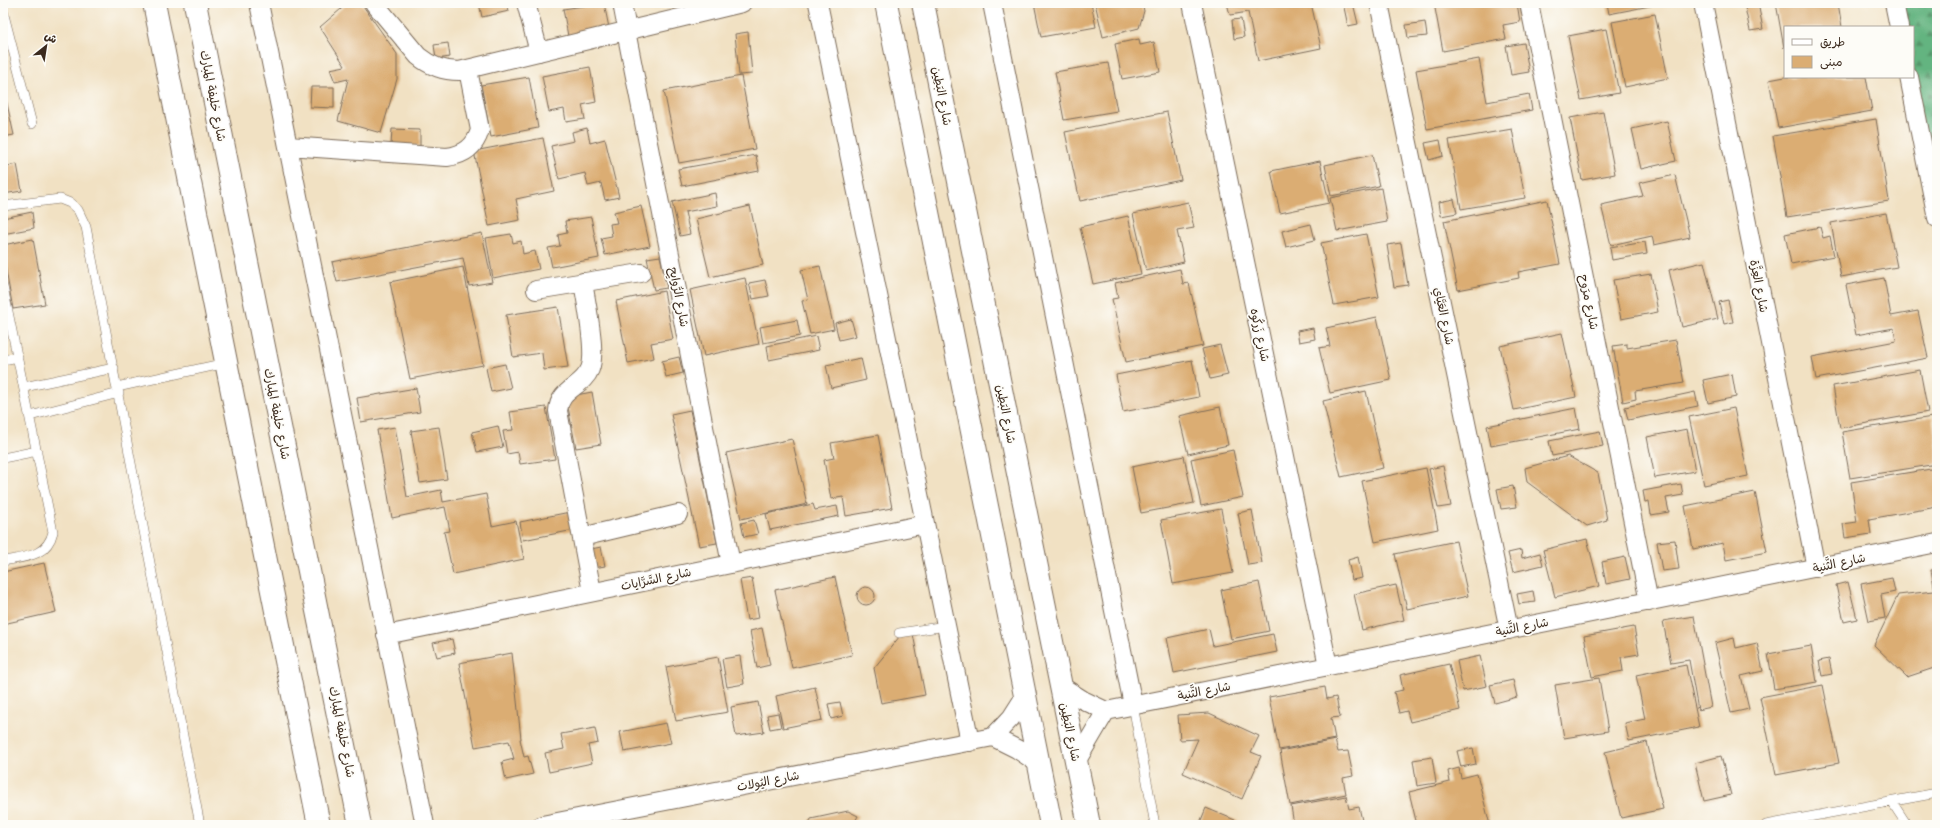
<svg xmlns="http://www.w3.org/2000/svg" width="1940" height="828" viewBox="0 0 1940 828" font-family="'Shantell Sans','Playpen Sans Arabic',sans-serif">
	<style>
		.forest { fill: url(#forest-firs); stroke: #506f4f }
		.building { fill: #dbad73 }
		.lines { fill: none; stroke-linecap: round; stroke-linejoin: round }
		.service-casing { stroke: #7b6a58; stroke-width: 10 }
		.minor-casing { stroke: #7b6a58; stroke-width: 20 }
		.secondary-casing { stroke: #7b6a58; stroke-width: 24 }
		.service { stroke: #fff; stroke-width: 9 }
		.minor { stroke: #fff; stroke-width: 18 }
		.secondary { stroke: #fff; stroke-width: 22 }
		.labels { text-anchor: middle; stroke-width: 3.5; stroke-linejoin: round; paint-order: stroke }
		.street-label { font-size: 12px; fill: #3b2a1e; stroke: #fdfcf7 }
	</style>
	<defs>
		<pattern id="forest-firs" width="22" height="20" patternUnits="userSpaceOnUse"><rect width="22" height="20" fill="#64b480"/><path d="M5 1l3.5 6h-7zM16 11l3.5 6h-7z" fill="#549368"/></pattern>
	</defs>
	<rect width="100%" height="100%" fill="#fdfcf7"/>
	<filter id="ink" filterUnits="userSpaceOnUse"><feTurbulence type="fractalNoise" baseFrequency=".025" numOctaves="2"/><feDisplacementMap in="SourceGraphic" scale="8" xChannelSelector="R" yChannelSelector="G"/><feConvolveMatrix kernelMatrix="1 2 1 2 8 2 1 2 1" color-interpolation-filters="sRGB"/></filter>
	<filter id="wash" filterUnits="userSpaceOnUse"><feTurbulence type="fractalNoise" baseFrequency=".012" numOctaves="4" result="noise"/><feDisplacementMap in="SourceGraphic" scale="16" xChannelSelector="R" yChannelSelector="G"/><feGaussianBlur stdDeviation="0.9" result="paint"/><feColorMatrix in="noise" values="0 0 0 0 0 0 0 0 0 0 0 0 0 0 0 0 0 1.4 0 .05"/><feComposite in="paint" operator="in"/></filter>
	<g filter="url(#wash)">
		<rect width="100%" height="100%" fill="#f1e1c3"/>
		<path class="forest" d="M1896,3H1937V206L1913,77V27H1900Z"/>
		<g id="blocks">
			<path class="building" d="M348,3H361L397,54V79L381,133L338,121L348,79L335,82L330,69L345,66L320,27Z
				M479,3H507L509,11L482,17Z
				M604,3L609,28L568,36L563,9Z
				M1034,3H1091L1096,27L1041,37Z
				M1095,3H1142L1144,11L1139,28L1103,37Z
				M1227,3H1311L1321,48L1258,61L1248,12L1230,15Z
				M1343,3H1353L1358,24L1348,26Z
				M1434,3H1517L1520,22L1503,25L1506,39L1443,51Z
				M1607,3H1654L1655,5L1609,14Z
				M1744,3H1758L1763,29L1750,31Z
				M1776,3H1838L1842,27H1785L1784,48Z
				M1655,14L1668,78L1625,87L1612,22Z
				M1241,19L1244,37L1234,39L1232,20Z
				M1425,22L1427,36L1408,38L1406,25Z
				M1606,29L1619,93L1581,100L1568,36Z
				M748,32L752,74L739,75L735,34Z
				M1139,39L1140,45L1154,42L1160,72L1122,79L1115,44Z
				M448,43L450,57L436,59L434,45Z
				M1524,43L1529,72L1511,75L1506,46Z
				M1479,59L1487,102L1529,94L1532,110L1427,129L1416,70Z
				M1108,63L1117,111L1064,120L1055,72Z
				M590,67L596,102L582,105L585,119L566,122L564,109L549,112L542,76Z
				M741,76L755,149L679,163L664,91Z
				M529,77L538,128L491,137L481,85Z
				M1785,77H1866L1872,111L1778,128L1769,80Z
				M3,86L14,135L3,137Z
				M311,87H334V108L310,107Z
				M1167,112L1181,180L1080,201L1065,132Z
				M1603,112L1615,174L1582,180L1570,118Z
				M1876,119L1889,201L1787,217L1773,136Z
				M1667,121L1676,161L1641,169L1632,129Z
				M587,128L590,143L605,139L619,197L605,200L601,183L588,186L585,173L559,179L551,146L574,141L572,132Z
				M392,129L420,130V146L391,145Z
				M1512,129L1525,198L1461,209L1449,140Z
				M543,138L554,191L516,199L520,220L489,226L474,151Z
				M1440,140L1443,156L1429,160L1425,143Z
				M756,155L759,171L682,186L678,169Z
				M1372,155L1379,186L1331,196L1325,165Z
				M1320,161L1329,203L1280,213L1271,171Z
				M17,164L22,191L3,194V167Z
				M1675,175L1690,237L1654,245L1652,236L1611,245L1601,205L1643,196L1639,183Z
				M1381,188L1387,222L1337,231L1330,198Z
				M715,193L717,206L685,212L690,234L680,236L672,202Z
				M1454,199L1457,213L1441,216L1439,202Z
				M1547,200L1560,264L1518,272L1519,278L1458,290L1444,221Z
				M1188,202L1194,228L1177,231L1184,262L1146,271L1133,214Z
				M641,206L650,246L605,255L601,238L612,236L610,224L617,223L614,212Z
				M750,206L763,265L710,277L696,219Z
				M32,212L34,228L3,234V218Z
				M1886,213L1897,267L1841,277L1831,223Z
				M1128,216L1141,274L1093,284L1080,227Z
				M591,217L599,258L552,267L548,248L560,246L558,235L567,233L565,221Z
				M1311,224L1315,240L1286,247L1282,231Z
				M1820,227L1823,238L1830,236L1834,256L1791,264L1785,234Z
				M482,233L492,282L469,286L463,258L337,282L332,262Z
				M511,234L513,243L521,241L523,254L535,251L539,269L493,278L486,238Z
				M1366,234L1379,297L1334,305L1321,243Z
				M33,239L45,304L13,309L3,254V245Z
				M1645,242L1647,254L1612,260L1610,248Z
				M1401,243L1408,285L1394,287L1387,245Z
				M660,256L667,288L654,290L647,258Z
				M1704,262L1718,319L1682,327L1669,270Z
				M820,266L834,329L810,334L802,301L808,300L801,270Z
				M463,267L483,365L410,379L390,282Z
				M1180,269L1183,284L1189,283L1203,346L1126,362L1112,299L1118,298L1115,283Z
				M1651,274L1658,312L1621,319L1613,280Z
				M745,278L759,344L704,356L690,290Z
				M1884,278L1891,316L1918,311L1928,358L1816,379L1812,357L1896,341L1894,328L1856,335L1846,285Z
				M765,280L769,296L753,299L749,283Z
				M664,291L673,339L651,343L654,358L628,363L616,301Z
				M1728,300L1733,322L1724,324L1719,302Z
				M558,307L568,367L544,370L542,353L513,357L506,315Z
				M1377,317L1391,380L1330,393L1319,348L1330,346L1326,328Z
				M851,319L856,336L839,340L835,323Z
				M797,320L800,336L763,343L760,327Z
				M1313,328L1315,339L1299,342L1297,331Z
				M1562,333L1576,397L1514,410L1500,346Z
				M816,336L819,350L769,360L767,346Z
				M1676,340L1684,383L1635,391L1636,399L1623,402L1613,346L1627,344V348Z
				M1220,345L1228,375L1210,379L1202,349Z
				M679,357L683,373L666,377L662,361Z
				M861,358L866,380L831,388L826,365Z
				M1192,360L1199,397L1123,412L1116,375Z
				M505,364L511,388L491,392L486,368Z
				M1920,370L1928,412L1840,428L1833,386Z
				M1732,374L1736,397L1708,403L1703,380Z
				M416,388L420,412L361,422L357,398Z
				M1366,391L1383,468L1341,477L1323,401Z
				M592,392L601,444L576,448L566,397Z
				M1695,392L1698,406L1628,420L1625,407Z
				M546,407L555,459L520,464L518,452L507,454L503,431L513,430L510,412Z
				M1220,407L1228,445L1188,454L1179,416Z
				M1576,408L1580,429L1491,446L1487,426Z
				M1734,408L1748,476L1704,485L1689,417Z
				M690,410L717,543L699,546L671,414Z
				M1932,417L1937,448V464L1850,478L1842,432Z
				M498,426L503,447L477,452L472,432Z
				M395,427L407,497L441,490L443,502L486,494L492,526L516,521L524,559L453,574L444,532L450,531L445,507L392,518L377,430Z
				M439,427L447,479L420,483L411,431Z
				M1687,429L1695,471L1655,478L1647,437Z
				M1600,431L1603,446L1552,456L1549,441Z
				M878,435L892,508L846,516L843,497L831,499L824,460L834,458L831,443Z
				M792,439L807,504L741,519L726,453Z
				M1233,450L1243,497L1201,506L1191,459Z
				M1184,456L1194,503L1141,513L1132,467Z
				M1568,456L1598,473L1607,520L1587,526L1527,482L1525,468Z
				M1443,466L1451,506L1438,508L1429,469Z
				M1426,468L1438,529L1375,542L1362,481Z
				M1937,468V507L1869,519L1871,534L1845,538L1843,524L1857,522L1851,482Z
				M1681,484L1683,495L1666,498L1669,512L1651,515L1649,501L1645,502L1643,491Z
				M1513,486L1517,507L1501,509L1497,489Z
				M1755,492L1767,552L1726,560L1723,543L1693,549L1685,506Z
				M813,504L815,510L837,506L839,516L770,530L766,514Z
				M1221,509L1233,573L1173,584L1161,520Z
				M1252,510L1262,563L1248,565L1238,513Z
				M570,512L574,530L523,540L520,522Z
				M754,520L758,534L744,537L741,523Z
				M1587,539L1599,586L1555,597L1543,550Z
				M1675,540L1679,569L1662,571L1657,542Z
				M1456,541L1468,596L1407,609L1395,554Z
				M601,547L605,566L594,568L591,549Z
				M1521,550L1522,558L1540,553L1543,565L1513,572L1508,553Z
				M1358,557L1362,578L1352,580L1348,560Z
				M1625,557L1630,579L1606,584L1602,562Z
				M44,563L56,612L3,624V572Z
				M1937,569V591H1935L1931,570Z
				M835,577L852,655L792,668L775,590Z
				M752,578L759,618L747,620L740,580Z
				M1892,578L1895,592L1881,595L1885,618L1869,621L1861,584Z
				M1259,582L1269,631L1231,639L1221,590Z
				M1848,582L1857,619L1844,622L1836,585Z
				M1396,585L1404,620L1362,630L1354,594Z
				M857 596a9 9 0 1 1 18 0a9 9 0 1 1-18 0Z
				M1533,591L1535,602L1519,604L1517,594Z
				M1934,591L1937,593V667L1907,677L1874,645L1898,595Z
				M1694,616L1711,707L1698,710L1689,660L1671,663L1663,621Z
				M1634,627L1639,654L1621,657L1623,671L1592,677L1584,636Z
				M762,628L770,665L757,668L750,631Z
				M1209,629L1213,646L1273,634L1277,652L1174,673L1167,638Z
				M913,634L925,695L881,703L874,668L900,636Z
				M1734,638L1736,648L1757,643L1763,671L1741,676L1749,709L1731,713L1715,643Z
				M452,639L455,653L437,657L433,643Z
				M1811,646L1817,682L1774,689L1768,654Z
				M512,653L521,739H520L524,757L528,756L533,774L506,780L502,762L514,759L509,741L475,747L459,663Z
				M740,656L744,684L727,687L722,659Z
				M1480,656L1487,686L1463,691L1457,661Z
				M718,657L728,712L676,721L666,667Z
				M1829,659L1832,674L1822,676L1819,661Z
				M1449,664L1460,710L1410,722L1407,711L1399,713L1394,692L1403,690L1400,675Z
				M1686,665L1699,727L1629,741L1625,723L1645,719L1636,675Z
				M1599,678L1608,731L1564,738L1555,685Z
				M1513,680L1517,697L1495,703L1490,685Z
				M1823,685L1839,763L1776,775L1760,697Z
				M815,687L822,720L783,728L776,696Z
				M1325,687L1327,699L1336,697L1340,717L1331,718L1335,739L1279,750L1269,697Z
				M758,702L764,732L736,736L731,707Z
				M840,702L843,716L831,719L828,704Z
				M778,713L781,727L770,729L767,715Z
				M1209,713L1259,736L1251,752L1261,756L1242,799L1183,773L1198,739L1180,740L1178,715Z
				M666,723L671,743L624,752L620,732Z
				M595,728L598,743L588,745L592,763L549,772L545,753L564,749L561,734Z
				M1335,740L1338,752L1348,751L1353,776L1343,778L1346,794L1290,805L1280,751Z
				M1647,742L1663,809L1621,818L1605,752Z
				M1473,748L1476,764L1461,767L1457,751Z
				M1721,756L1731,795L1704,801L1695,763Z
				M1432,757L1436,783L1417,786L1413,760Z
				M1459,768L1461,778L1477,774L1490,825H1417L1409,792L1450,782L1448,771Z
				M1346,796L1349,809L1359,807L1363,825H1294L1291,806Z
				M1206,808L1247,825H1199Z
				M848,811L858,816L853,825H808L811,819Z"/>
		</g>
	</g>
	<g filter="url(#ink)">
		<use href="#blocks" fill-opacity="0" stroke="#7b6a58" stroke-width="1"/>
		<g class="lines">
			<defs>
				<path id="service" d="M3,11L32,124
					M3,206L60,199L70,203L78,210L86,227L200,825
					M3,287L53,532C47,557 25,557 3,561
					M3,360L18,357
					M24,387L114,368
					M117,387L226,363
					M30,416L119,393
					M3,458L37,451
					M899,633L946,626
					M1133,705L1155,825
					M1892,802L1907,825
					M1766,825L1937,793"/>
				<path id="minor" d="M259,3L425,825
					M374,3L418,56C430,66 443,71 459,71L742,3
					M526,3L539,52
					M622,3L625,19
					M818,3L970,742
					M992,3L1133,705
					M1192,3L1328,666
					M1379,3L1509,630
					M1529,3L1649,602
					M1703,3L1816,568
					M1894,3L1899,27
					M626,31L731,564
					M1909,77L1937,218
					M288,146L447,157C464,155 475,147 480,130L468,70
					M583,282C586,302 597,352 590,369C583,387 559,389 558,411L592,592
					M536,290L641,273
					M582,537L678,514
					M386,635L925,524
					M1061,686L1083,700L1106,711L1937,543
					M993,737L1011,718L1025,696
					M1076,762L1106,711
					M542,825L993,737L1017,749L1039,764"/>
				<path id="secondary" d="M154,3L319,825
					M195,3L360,825
					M886,3L1051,825
					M923,3L1089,825"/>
			</defs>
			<use href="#service" class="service-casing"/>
			<use href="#minor" class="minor-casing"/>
			<use href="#secondary" class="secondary-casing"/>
			<use href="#service" class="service"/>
			<use href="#minor" class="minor"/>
			<use href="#secondary" class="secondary"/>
		</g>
	</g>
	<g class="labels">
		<g class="street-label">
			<text transform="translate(213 96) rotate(79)" y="4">شارع خليفة المبارك</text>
			<text transform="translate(942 96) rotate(79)" y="4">شارع البَطِين</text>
			<text transform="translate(1759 286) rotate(79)" y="4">شارع العِزَّة</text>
			<text transform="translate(679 297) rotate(79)" y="4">شارع الرُّوايِح</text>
			<text transform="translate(1589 302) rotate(79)" y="4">شارع مرَوح</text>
			<text transform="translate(1444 316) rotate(78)" y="4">شارع العَيَّاي</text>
			<text transform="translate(1260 335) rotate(78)" y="4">شارع زَركُوه</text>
			<text transform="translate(277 414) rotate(79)" y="4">شارع خليفة المبارك</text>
			<text transform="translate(1006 414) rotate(79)" y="4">شارع البَطِين</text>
			<text transform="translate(1839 563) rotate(-12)" y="4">شارع الثَّنية</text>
			<text transform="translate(656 579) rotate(-12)" y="4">شارع السَّرَّايات</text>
			<text transform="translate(1522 627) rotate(-11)" y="4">شارع الثَّنية</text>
			<text transform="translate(1204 691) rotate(-11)" y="4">شارع الثَّنية</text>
			<text transform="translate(342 732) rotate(79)" y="4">شارع خليفة المبارك</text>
			<text transform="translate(1070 732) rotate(78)" y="4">شارع البَطِين</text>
			<text transform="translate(768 781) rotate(-11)" y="4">شارع اليُولات</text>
		</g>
	</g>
	<rect width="1940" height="828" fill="none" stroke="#fdfcf7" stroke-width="16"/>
	<rect x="1784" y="26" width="130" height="52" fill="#fdfcf7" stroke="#afa8a0"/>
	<rect x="1792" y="39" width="20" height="6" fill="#ffffff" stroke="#afa8a0"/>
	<text x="1820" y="46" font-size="12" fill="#3b2a1e">طريق</text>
	<rect x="1792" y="56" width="20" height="12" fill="#dbad73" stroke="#afa8a0"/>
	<text x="1820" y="66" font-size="12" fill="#3b2a1e">مبنى</text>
	<g transform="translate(46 46) rotate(30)" stroke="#fdfcf7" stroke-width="3" paint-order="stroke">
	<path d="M0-3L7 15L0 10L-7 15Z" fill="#3b2a1e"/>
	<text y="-6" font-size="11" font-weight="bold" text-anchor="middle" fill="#3b2a1e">ش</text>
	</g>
</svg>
